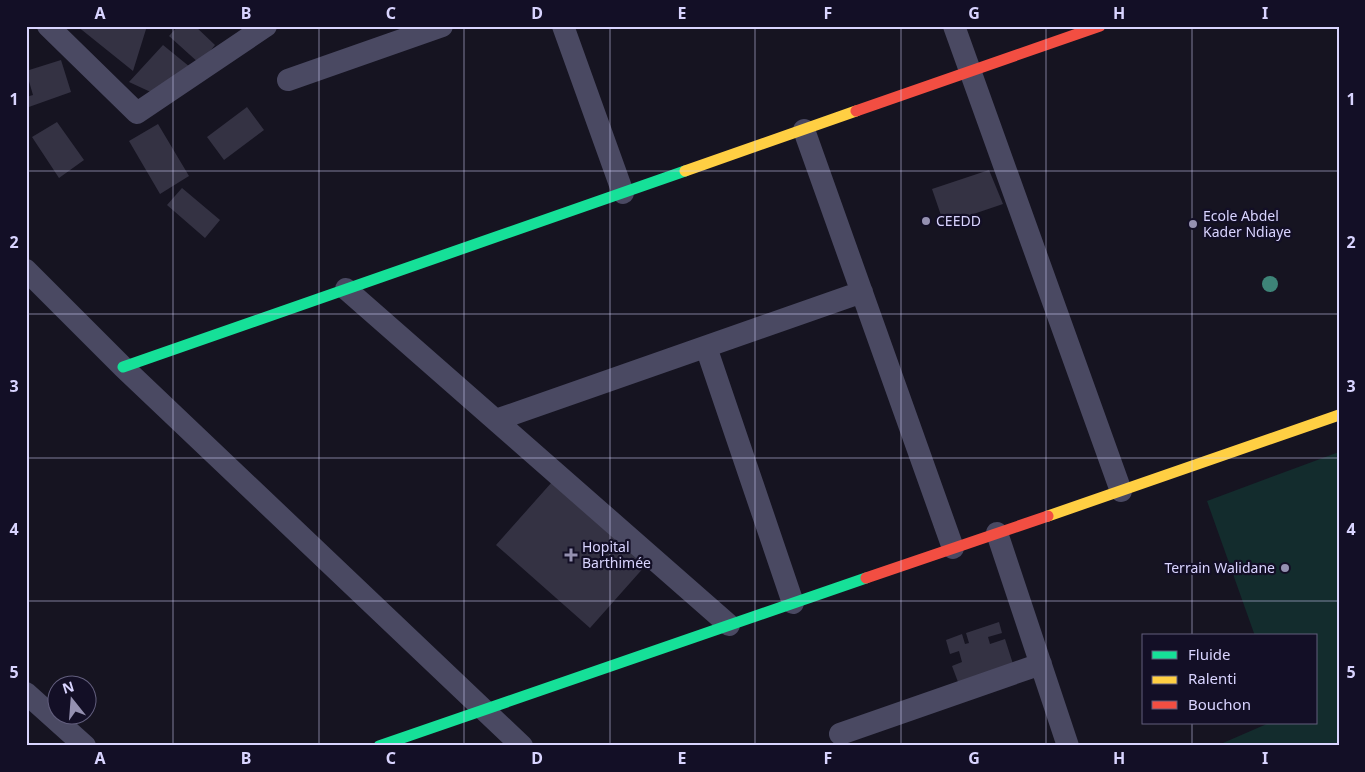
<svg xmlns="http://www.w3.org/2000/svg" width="1365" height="772" viewBox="0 0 1365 772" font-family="'Noto Sans',sans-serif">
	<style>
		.pitch { fill: #132c2d }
		.building { fill: #343243 }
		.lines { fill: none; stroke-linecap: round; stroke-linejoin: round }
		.street { stroke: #4a4962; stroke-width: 22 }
		.fast { stroke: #16e098; stroke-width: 11 }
		.slow { stroke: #ffcf43; stroke-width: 11 }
		.jam { stroke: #f24e42; stroke-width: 11 }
		.tree { fill: #3e8478 }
		.grid { fill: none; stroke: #d9d4ff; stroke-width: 1; stroke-opacity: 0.55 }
		.poi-dot { fill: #9591b1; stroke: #130f26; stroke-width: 2 }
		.labels { text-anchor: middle; stroke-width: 4.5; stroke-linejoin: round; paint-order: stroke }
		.poi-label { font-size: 14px; fill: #d9d4ff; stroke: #130f26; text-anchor: start }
		.neatline { fill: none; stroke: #d9d4ff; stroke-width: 2 }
		.grid-label { font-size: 16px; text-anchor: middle; font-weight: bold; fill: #d9d4ff }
	</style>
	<rect width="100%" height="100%" fill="#161421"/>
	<path class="pitch" d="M1339,452V746H1216L1269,723H1316V636H1255L1207,501Z"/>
	<path class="building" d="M77,26H147L133,71Z
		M178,26H195L215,45L200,64L169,36Z
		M163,45L190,67L155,94L129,82Z
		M61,60L71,92L26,108V97L33,95L26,71Z
		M247,107L264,130L224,160L207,137Z
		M57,122L84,160L59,178L32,137Z
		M158,124L189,176L160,194L129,141Z
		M989,170L1003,204L944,224L932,189Z
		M182,188L220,220L205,238L167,205Z
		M552,482L646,565L590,628L496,545Z
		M999,622L1002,633L988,637L990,644L1005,639L1013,664L958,682L952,666L962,662L959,651L950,654L946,640L962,634L965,644L969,643L966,633Z"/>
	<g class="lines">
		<path class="street" d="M48,26L137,113L266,26
			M563,26L623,193
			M954,26L1121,491
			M288,80L442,26
			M804,130L953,548
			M26,270L123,367L522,746
			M346,289L729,625
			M706,347L793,603
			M496,420L862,292
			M997,533L1068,746
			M26,693L85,746
			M840,734L1041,664"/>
		<path class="fast" d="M123,367L685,171
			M379,746L866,578"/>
		<path class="slow" d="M685,171L856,111
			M1048,516L1339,415"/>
		<path class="jam" d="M856,111L1100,26
			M866,578L1048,516"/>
	</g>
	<circle class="tree" cx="1270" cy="284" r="8"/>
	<path class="grid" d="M173,26V746M319,26V746M464,26V746M610,26V746M755,26V746M901,26V746M1046,26V746M1192,26V636M26,171H1339M26,314H1339M26,458H1339M26,601H1339M1192,723V746"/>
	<g class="poi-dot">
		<circle cx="926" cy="221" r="5"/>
		<circle cx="1193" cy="224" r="5"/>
		<path d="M568.5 547.5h5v5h5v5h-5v5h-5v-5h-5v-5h5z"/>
		<circle cx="1285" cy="568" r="5"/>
	</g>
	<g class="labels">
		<g class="poi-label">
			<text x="1203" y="221">Ecole Abdel<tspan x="1203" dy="16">Kader Ndiaye</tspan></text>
			<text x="936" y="226">CEEDD</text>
			<text x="582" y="552">Hopital<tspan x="582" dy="16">Barthimée</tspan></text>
			<text x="1275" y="573" text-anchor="end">Terrain Walidane</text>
		</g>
	</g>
	<rect width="1365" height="772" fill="none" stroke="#130f26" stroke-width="55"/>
	<rect x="1142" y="634" width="175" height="90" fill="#130f26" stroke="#625e7d"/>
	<rect x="1152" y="651" width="25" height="8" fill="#16e098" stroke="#625e7d"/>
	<text x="1188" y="660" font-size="15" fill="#d9d4ff">Fluide</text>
	<rect x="1152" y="676" width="25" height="8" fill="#ffcf43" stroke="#625e7d"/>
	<text x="1188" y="684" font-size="15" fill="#d9d4ff">Ralenti</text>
	<rect x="1152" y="701" width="25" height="8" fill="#f24e42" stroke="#625e7d"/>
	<text x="1188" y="710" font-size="15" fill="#d9d4ff">Bouchon</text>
	<g transform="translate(72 700) rotate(343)"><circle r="24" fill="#130f26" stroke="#625e7d"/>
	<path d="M0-4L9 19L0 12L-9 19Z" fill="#9591b1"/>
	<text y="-8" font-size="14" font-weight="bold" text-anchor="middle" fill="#d9d4ff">N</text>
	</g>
	<rect x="28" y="28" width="1310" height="716" class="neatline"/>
	<g class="grid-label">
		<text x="100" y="19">A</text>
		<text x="246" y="19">B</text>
		<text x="391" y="19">C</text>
		<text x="537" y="19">D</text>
		<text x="682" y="19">E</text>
		<text x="828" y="19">F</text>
		<text x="974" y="19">G</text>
		<text x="1119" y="19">H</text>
		<text x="1265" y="19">I</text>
		<text x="14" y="105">1</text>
		<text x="1351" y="105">1</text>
		<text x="14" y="248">2</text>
		<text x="1351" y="248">2</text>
		<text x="14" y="392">3</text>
		<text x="1351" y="392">3</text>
		<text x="14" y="535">4</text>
		<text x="1351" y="535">4</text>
		<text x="14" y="678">5</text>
		<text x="1351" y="678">5</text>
		<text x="100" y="764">A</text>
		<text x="246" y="764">B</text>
		<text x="391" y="764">C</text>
		<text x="537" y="764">D</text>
		<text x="682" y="764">E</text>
		<text x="828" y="764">F</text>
		<text x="974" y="764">G</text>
		<text x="1119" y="764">H</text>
		<text x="1265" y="764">I</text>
	</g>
</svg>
